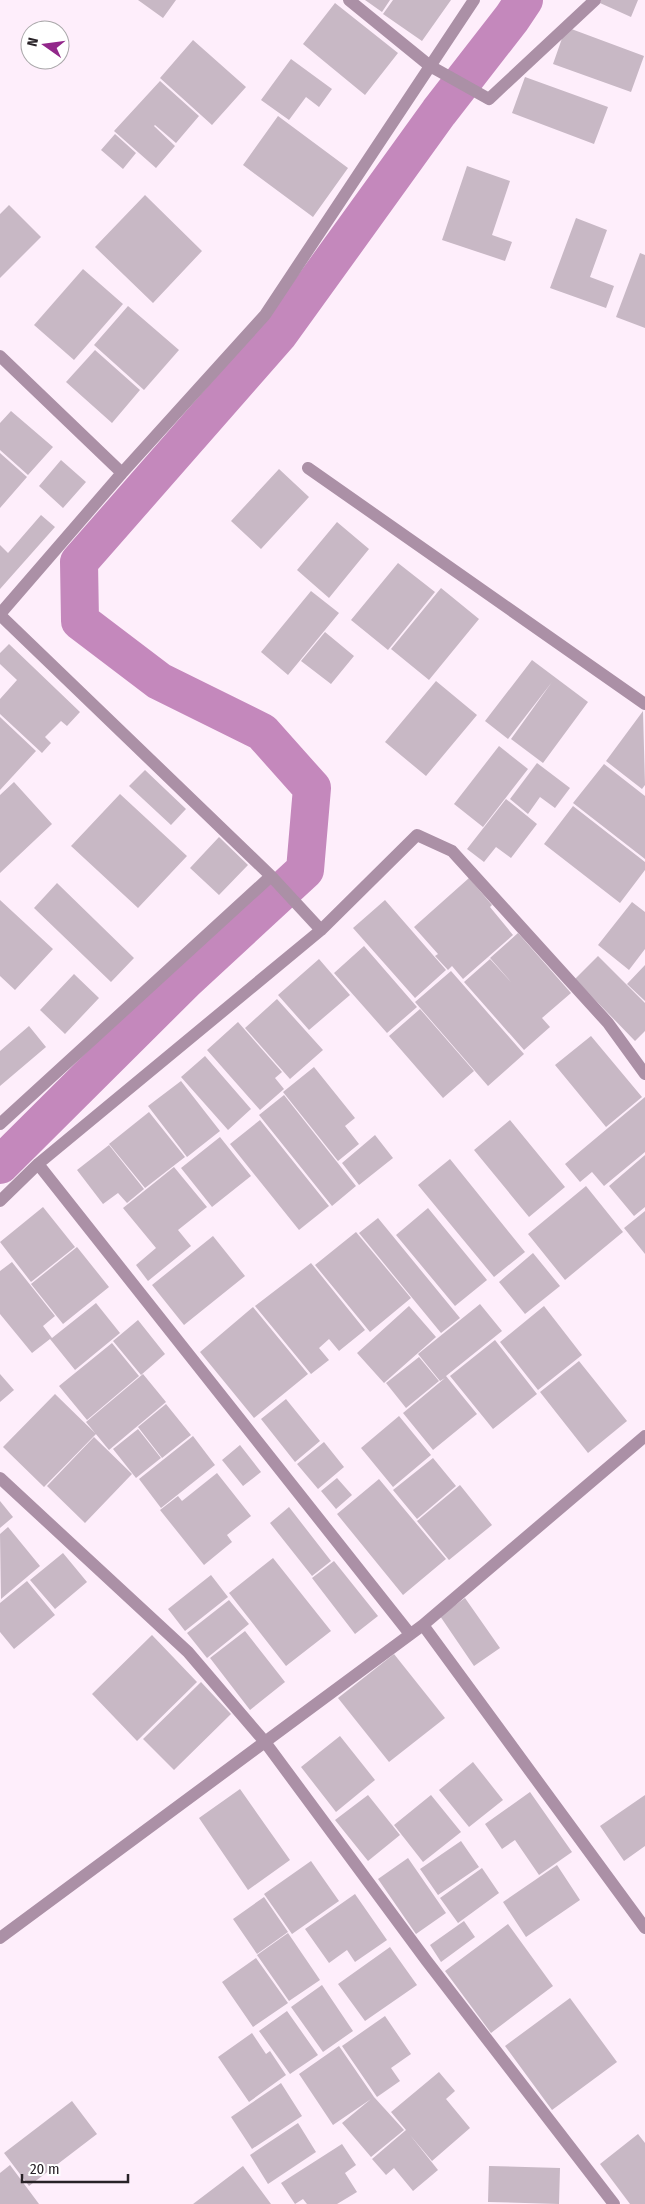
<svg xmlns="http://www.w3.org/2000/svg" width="645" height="2204" viewBox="0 0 645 2204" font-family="'Fira Sans Condensed',sans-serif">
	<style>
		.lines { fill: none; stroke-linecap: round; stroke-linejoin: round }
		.canal { stroke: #c488bc; stroke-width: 38 }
		.building { fill: #c8b8c5 }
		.minor { stroke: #ab90a6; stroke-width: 12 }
	</style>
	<rect width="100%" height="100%" fill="#feeefb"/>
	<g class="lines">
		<path class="canal" d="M0,1165L186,980L305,870L312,788L262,732L159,681L80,621L79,562L279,334L439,112L512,18L524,0"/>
	</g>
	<path class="building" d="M138,0H176L163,18Z
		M365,0H390L382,12Z
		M393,0H451L422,41L383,14Z
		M601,0H638L631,17L600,3Z
		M335,3L398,53L365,95L303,44Z
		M566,27L644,56L631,92L553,64Z
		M193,40L246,87L212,125L160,78Z
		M291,59L332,89L319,107L306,97L289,120L261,100Z
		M525,77L608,107L594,144L512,113Z
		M160,81L199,116L176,143L155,125L154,126L175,146L156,168L114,131Z
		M278,116L348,168L313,217L243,165Z
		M115,134L136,153L123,169L101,150Z
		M467,166L510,181L492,235L512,242L505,261L442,240Z
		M145,195L202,251L153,303L95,247Z
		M9,205L41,237L0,278V214Z
		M576,218L607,230L590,277L614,286L606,308L550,288Z
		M640,253L645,255V328L616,317Z
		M83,269L123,304L74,360L34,325Z
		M128,306L179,350L144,390L94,345Z
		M95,350L140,390L112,423L66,382Z
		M11,411L53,447L28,475L0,450V423Z
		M0,453L27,477L0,508Z
		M61,460L86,482L63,508L39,486Z
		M279,469L309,497L261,549L231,521Z
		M41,515L55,527L0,589V545L8,553Z
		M337,522L369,549L329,598L297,570Z
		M398,563L435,592L388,650L351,620Z
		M441,588L479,619L429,680L391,649Z
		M311,591L339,613L288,675L261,652Z
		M325,632L354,656L331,684L301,661Z
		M9,644L80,712L67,726L61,721L45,737L51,743L42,753L0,714V699L17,680L0,664V653Z
		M532,660L588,702L543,763L511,739L552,682L508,739L485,721Z
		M436,681L477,715L426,776L385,742Z
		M643,711L645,785L642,789L606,761Z
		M0,717L36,751L0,790Z
		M499,746L528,769L483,827L454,804Z
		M537,763L570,788L555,808L540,797L528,814L510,799Z
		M604,764L645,796V859L573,803Z
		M145,770L186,809L171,825L129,786Z
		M14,782L52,824L0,873V795Z
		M120,794L187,856L138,908L71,846Z
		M506,799L537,824L511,858L496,847L484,862L467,849Z
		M573,806L645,862V870L620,903L544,844Z
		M219,837L248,865L219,895L190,868Z
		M469,878L492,905L490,907L513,935L463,979L452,966L448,970L435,956L438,954L414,927Z
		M57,883L134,958L111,982L34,908Z
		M0,900L53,949L15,990L0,976Z
		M385,900L446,970L415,998L353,928Z
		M632,902L645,912V949L629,970L598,945Z
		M518,933L571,993L542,1018L550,1027L524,1050L464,982L490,959L511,982L490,958Z
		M364,946L417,1007L387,1033L334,973Z
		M598,956L645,1003V1031L635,1041L575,979Z
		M319,959L350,995L309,1030L278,995Z
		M645,965V1001L627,984Z
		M451,971L524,1054L488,1086L415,1002Z
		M74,974L99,998L65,1034L40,1010Z
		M277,999L323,1050L290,1079L245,1028Z
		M420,1009L474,1071L443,1098L389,1036Z
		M238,1022L282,1072L275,1078L284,1089L260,1110L207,1050Z
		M29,1026L46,1047L0,1086V1051Z
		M591,1036L642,1097L606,1127L555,1065Z
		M205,1056L251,1109L228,1130L181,1077Z
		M314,1067L355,1118L345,1126L359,1144L338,1161L283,1092Z
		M181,1081L220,1131L187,1157L148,1106Z
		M284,1095L356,1186L332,1206L259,1115Z
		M645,1097V1152L604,1186L592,1172L580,1182L565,1164Z
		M149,1112L185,1157L145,1188L109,1144Z
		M260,1120L329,1206L299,1230L230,1144Z
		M510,1120L565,1187L529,1217L474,1150Z
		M375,1135L393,1158L359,1185L342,1163Z
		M220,1137L251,1176L212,1207L181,1168Z
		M109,1145L144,1189L127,1203L118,1193L103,1204L77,1170Z
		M645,1155V1207L634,1216L609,1186Z
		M450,1159L525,1252L494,1277L418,1185Z
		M174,1167L207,1207L178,1230L191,1246L148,1281L136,1265L156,1248L123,1208Z
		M586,1186L623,1232L565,1280L528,1234Z
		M43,1207L75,1247L31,1282L0,1242Z
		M428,1208L487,1280L455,1306L396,1235Z
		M645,1211V1254L624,1228Z
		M378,1218L460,1318L441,1333L359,1233Z
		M356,1232L411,1298L370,1332L315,1265Z
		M213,1236L245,1276L184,1325L152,1285Z
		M77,1247L109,1287L63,1324L31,1284Z
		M533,1253L560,1286L525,1314L499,1282Z
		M12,1262L55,1316L43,1326L52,1338L96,1303L120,1333L75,1370L50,1339L32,1353L0,1314V1271Z
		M311,1263L365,1330L339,1351L329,1339L319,1348L329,1360L311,1374L255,1306Z
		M480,1304L502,1331L446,1376L477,1414L433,1450L403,1413L445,1378L440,1381L418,1354Z
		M409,1306L436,1337L384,1383L357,1353Z
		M544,1306L582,1355L538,1390L500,1342Z
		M253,1307L308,1374L254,1418L200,1352Z
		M138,1320L165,1354L141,1375L113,1341Z
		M495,1340L537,1394L493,1429L450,1376Z
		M112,1343L139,1376L87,1420L59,1386Z
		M419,1357L439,1381L406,1408L386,1383Z
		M579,1361L627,1421L588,1453L540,1392Z
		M0,1374L14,1390L0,1402Z
		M143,1374L166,1402L109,1450L86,1422Z
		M55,1394L96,1434L44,1487L3,1447Z
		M286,1399L320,1441L295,1462L261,1419Z
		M166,1404L191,1435L162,1458L138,1427Z
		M399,1416L431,1455L393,1487L361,1448Z
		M138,1429L161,1458L136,1478L113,1449Z
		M193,1436L215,1465L161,1508L139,1479Z
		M94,1437L132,1474L85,1523L47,1486Z
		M324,1442L344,1467L318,1489L297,1464Z
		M240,1445L261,1472L243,1486L222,1460Z
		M433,1458L456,1486L417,1519L393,1490Z
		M217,1473L251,1516L227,1535L232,1542L204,1565L160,1510L178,1496L182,1501Z
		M337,1478L352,1495L336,1509L321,1491Z
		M379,1479L446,1559L403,1595L337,1514Z
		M460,1485L492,1525L449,1560L417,1521Z
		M0,1501L13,1517L0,1528Z
		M289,1507L331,1561L312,1576L270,1523Z
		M8,1527L40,1566L1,1599L0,1534Z
		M63,1553L87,1582L55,1609L30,1580Z
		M273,1558L331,1631L286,1666L229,1593Z
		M334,1561L378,1616L355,1634L312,1578Z
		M211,1575L228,1597L185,1631L168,1609Z
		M27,1581L55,1615L14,1649L0,1632V1603Z
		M465,1598L500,1648L474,1666L440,1616Z
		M229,1600L249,1624L207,1658L187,1633Z
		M245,1631L285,1682L250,1710L210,1658Z
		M152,1635L197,1682L137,1741L92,1694Z
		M394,1654L445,1718L389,1762L338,1698Z
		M201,1682L231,1714L174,1770L143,1739Z
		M340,1736L375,1780L336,1812L301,1767Z
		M473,1762L503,1800L469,1827L439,1790Z
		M240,1789L290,1860L248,1890L199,1818Z
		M530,1792L572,1852L539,1875L515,1840L502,1849L485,1824Z
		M368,1795L400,1835L368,1861L335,1820Z
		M431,1795L461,1832L423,1862L394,1825Z
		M645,1795V1846L624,1861L600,1826Z
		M461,1841L479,1867L438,1895L420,1869Z
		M408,1858L446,1913L416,1934L378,1879Z
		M311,1861L339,1901L292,1934L264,1894Z
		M557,1865L580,1900L526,1937L503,1902Z
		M482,1868L499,1893L458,1923L440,1898Z
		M355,1894L387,1940L355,1962L347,1950L329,1963L305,1929Z
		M264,1897L288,1932L257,1954L233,1919Z
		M464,1921L475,1937L441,1962L430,1945Z
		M508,1924L553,1986L491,2033L445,1971Z
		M288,1933L320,1980L289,2001L257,1955Z
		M390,1947L417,1985L365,2021L338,1984Z
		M256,1958L288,2003L253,2027L222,1982Z
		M322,1985L353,2031L323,2052L291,2007Z
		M570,1998L617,2062L552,2110L505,2046Z
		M287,2011L318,2055L290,2074L259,2031Z
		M385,2016L411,2054L391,2068L400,2081L377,2097L342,2046Z
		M252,2033L266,2054L270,2051L286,2075L249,2102L218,2057Z
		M339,2046L374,2097L404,2130L371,2157L342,2123L371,2099L333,2125L299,2074Z
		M439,2072L455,2091L446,2099L470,2128L432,2161L410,2135L438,2170L413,2191L394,2168L386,2175L372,2159L406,2130L391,2112Z
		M281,2083L302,2116L252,2149L231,2117Z
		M72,2101L97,2134L29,2186L4,2153Z
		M298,2123L316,2152L268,2184L250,2155Z
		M638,2134L645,2143V2204H630L600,2164Z
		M342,2144L356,2165L345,2173L357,2192L337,2204H307L303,2199L295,2204L281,2183Z
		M10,2165L39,2204H0V2173Z
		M243,2166L271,2204H193Z
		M489,2166L560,2168L559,2204L488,2202Z"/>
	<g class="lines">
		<path class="minor" d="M349,0L430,66L489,99L595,0
			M0,356L122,473
			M308,468L645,704
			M0,614L122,473L265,315L474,0
			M0,615L271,876L0,1124
			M271,876L321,930
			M38,1164L410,1634
			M0,1201L38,1164L321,930L417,835L452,851L608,1023L645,1074
			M0,1478L188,1652L265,1742L426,1960L614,2204
			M423,1625L645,1928
			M0,1938L423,1625L645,1436"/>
	</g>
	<g transform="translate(45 45) rotate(284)"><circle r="24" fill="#ffffff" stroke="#a9a7a9"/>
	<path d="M0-4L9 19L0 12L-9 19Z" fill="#92278a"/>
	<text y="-8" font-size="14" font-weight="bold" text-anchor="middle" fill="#282227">N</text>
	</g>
	<path d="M22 2174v8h106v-8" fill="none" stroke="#282227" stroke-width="2.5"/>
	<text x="30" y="2174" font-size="15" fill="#282227" stroke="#ffffff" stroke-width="4" paint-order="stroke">20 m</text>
</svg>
